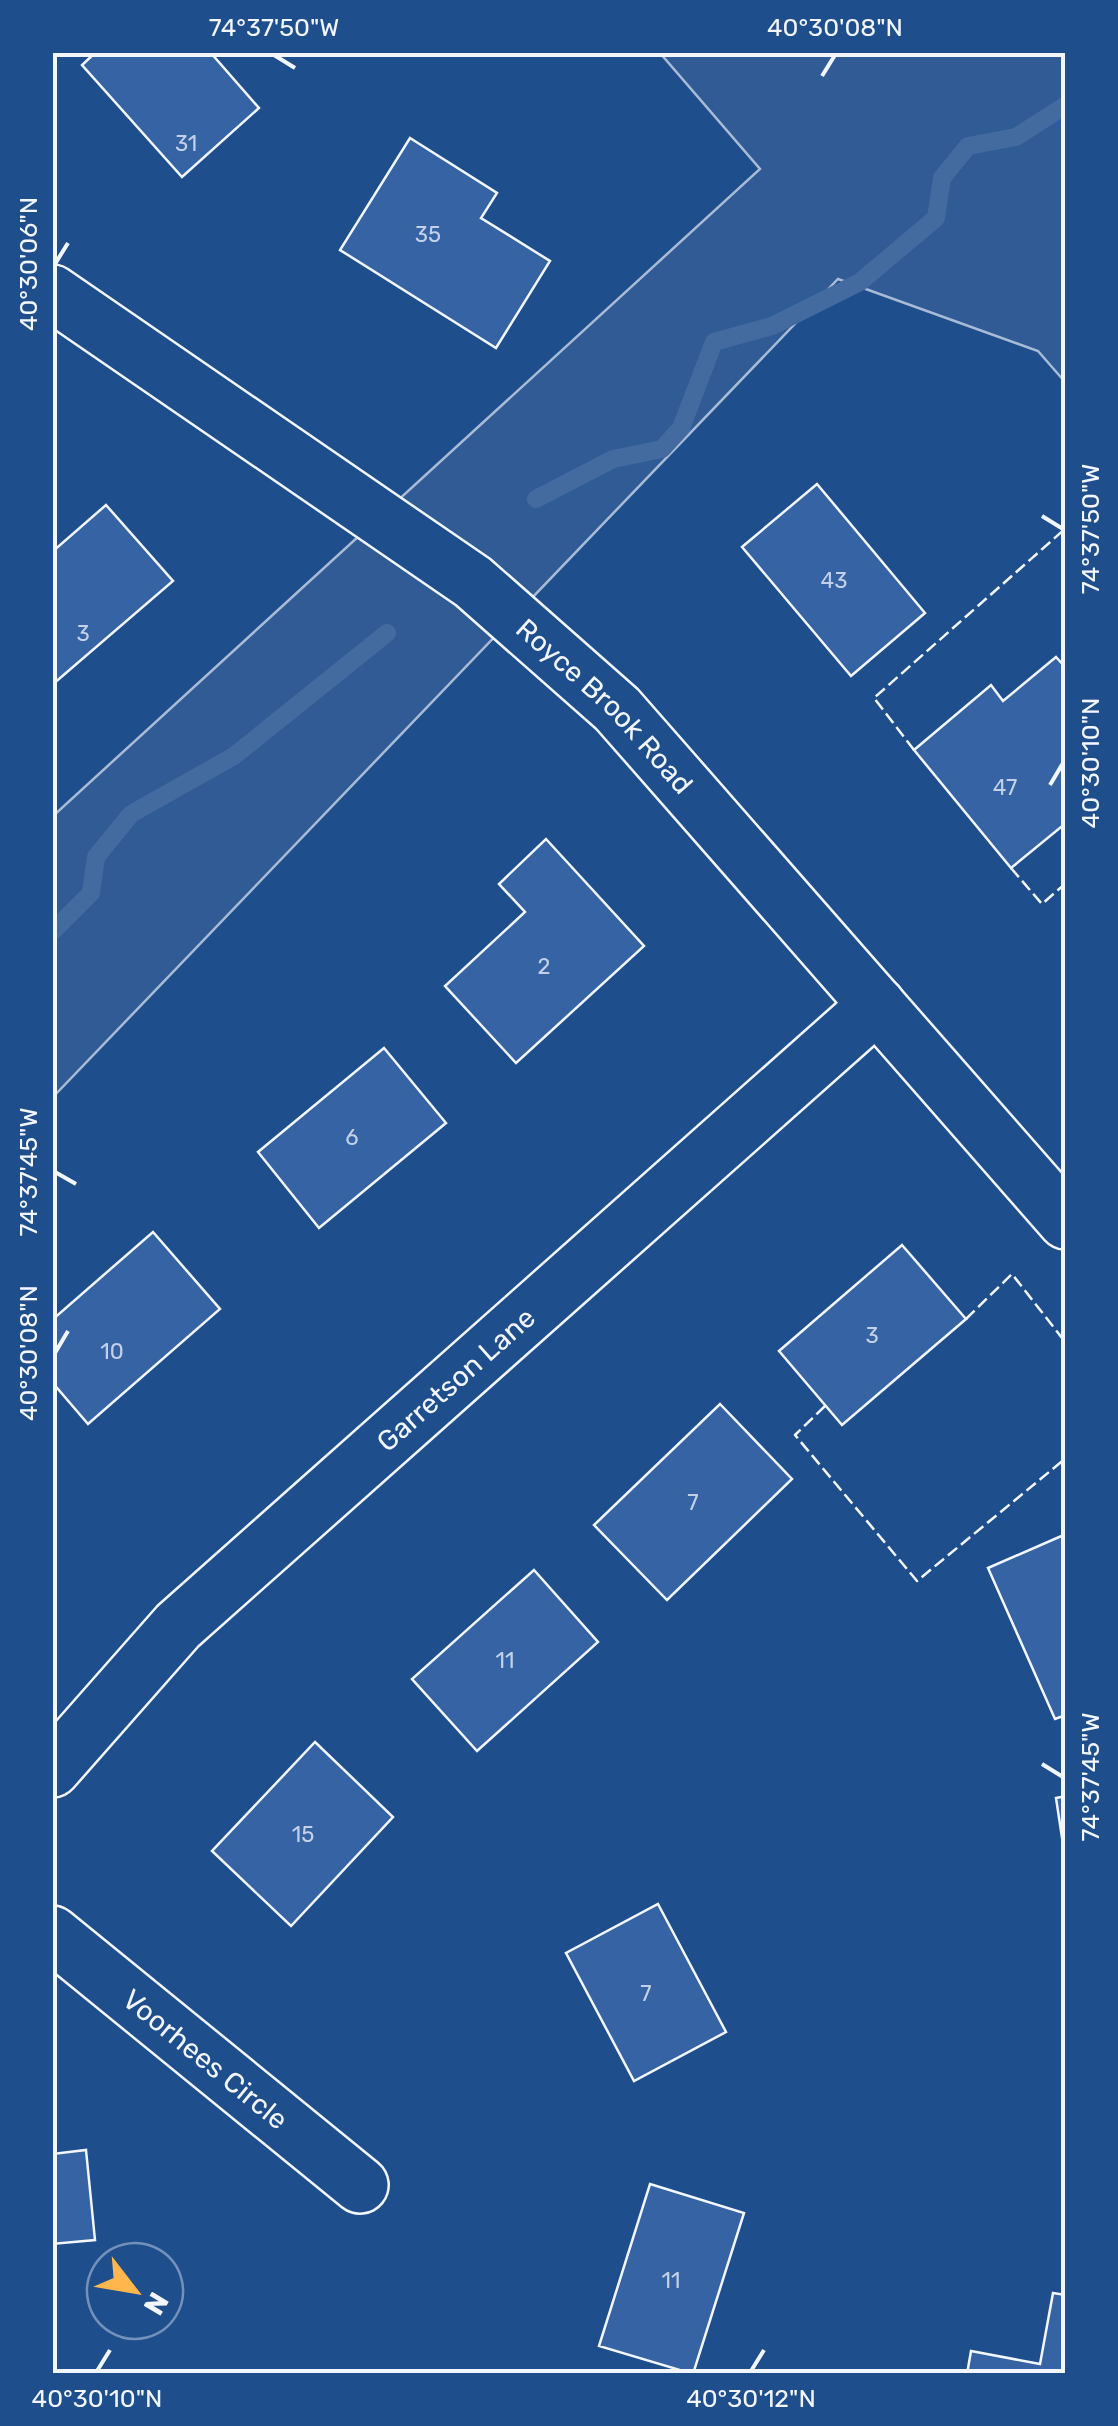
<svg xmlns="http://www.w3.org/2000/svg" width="1118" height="2426" viewBox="0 0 1118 2426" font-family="Rubik,sans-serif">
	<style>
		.built { fill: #305b95; stroke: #a8bbd7; stroke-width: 2.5 }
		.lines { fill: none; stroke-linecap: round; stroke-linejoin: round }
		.stream { stroke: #446ba0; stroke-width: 18 }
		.building { fill: #3563a3; stroke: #f2f6ff; stroke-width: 2.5 }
		.minor-casing { stroke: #f2f6ff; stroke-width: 60 }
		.minor { stroke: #1f4e8c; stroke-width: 55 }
		.fence { stroke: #f2f6ff; stroke-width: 2.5; stroke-dasharray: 12 5; stroke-linecap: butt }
		.ticks { fill: none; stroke: #f2f6ff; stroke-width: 4 }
		.labels { text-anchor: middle; stroke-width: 8; stroke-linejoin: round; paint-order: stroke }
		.number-label { font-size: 22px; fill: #c3d1e8 }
		.street-label { font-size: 28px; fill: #f2f6ff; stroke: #1f4e8c }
		.neatline { fill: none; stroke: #f2f6ff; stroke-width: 4 }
		.ticks-label { font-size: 25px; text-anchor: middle; fill: #f2f6ff }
	</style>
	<rect width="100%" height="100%" fill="#1f4e8c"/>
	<path class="built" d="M660,53H1065V382L1038,351L838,279L53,1097V816L760,169Z"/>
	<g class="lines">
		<path class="stream" d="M536,499L613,459L662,449L681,428L714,342L772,326L860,282L936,218L942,178L968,146L1016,137L1066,105
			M52,932L91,893L96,857L131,814L234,756L387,633"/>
	</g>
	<path class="building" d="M96,52H210L259,108L182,177L82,65Z
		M410,138L497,193L481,218L550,261L496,348L340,250Z
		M817,484L925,613L851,676L742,547Z
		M106,505L173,581L52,685V552Z
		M1056,657L1066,668V823L1011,868L914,750L991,685L1003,701Z
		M546,839L644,946L516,1063L445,986L525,912L499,884Z
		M384,1048L446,1123L319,1228L258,1152Z
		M153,1232L220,1309L88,1424L52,1382V1320Z
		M902,1245L966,1319L842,1425L779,1351Z
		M720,1404L792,1479L667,1600L594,1525Z
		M1066,1534V1715L1055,1719L988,1568Z
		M534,1570L598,1642L477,1751L412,1679Z
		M315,1742L393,1817L291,1926L212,1851Z
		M1066,1796V1864L1056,1798Z
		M658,1904L726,2032L634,2081L566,1953Z
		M86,2150L95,2240L52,2244V2154Z
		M650,2184L744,2213L693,2374L599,2346Z
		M1053,2293L1066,2295V2374H967L971,2351L1040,2364Z"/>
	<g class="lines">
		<defs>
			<g id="minor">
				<path id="s1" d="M52,293L473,582L617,709L1066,1221"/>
				<path id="s2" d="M52,1769L178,1626L877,1005"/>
				<path id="s3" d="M52,1934L360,2185"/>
			</g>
		</defs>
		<use href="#minor" class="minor-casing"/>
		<use href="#minor" class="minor"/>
		<path class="fence" d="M914,750L874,698L1066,528
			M1011,868L1042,904L1066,883
			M966,1319L1012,1274L1066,1343
			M825,1406L795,1435L917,1581L1066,1458"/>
	</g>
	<path class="ticks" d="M274,55L295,68M822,76L835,55M55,264L68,243M1042,516L1063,529M1050,785L1063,763M55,1172L76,1184M55,1353L68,1331M1042,1764L1063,1777M97,2371L110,2350M751,2371L764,2350"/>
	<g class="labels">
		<g class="number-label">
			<text x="186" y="151">31</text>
			<text x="428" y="242">35</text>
			<text x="834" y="588">43</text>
			<text x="83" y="641">3</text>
			<text x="1005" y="795">47</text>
			<text x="544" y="974">2</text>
			<text x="352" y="1145">6</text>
			<text x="872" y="1343">3</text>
			<text x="112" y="1359">10</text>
			<text x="693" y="1510">7</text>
			<text x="505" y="1668">11</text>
			<text x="303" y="1842">15</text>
			<text x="646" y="2001">7</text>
			<text x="671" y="2288">11</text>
		</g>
		<g class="street-label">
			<text dy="10" stroke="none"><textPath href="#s1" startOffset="692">Royce Brook Road</textPath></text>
			<text dy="10" stroke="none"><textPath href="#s2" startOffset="562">Garretson Lane</textPath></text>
			<text dy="10" stroke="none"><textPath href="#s3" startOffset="198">Voorhees Circle</textPath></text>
		</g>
	</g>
	<rect width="1118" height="2426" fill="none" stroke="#1f4e8c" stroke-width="110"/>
	<g transform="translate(135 2291) rotate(121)"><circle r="48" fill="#1f4e8c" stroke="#7391ba" stroke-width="2.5"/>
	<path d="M0-8L18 38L0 25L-18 38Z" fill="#ffb74d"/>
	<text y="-15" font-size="28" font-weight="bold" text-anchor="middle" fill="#f2f6ff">N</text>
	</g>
	<rect x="55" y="55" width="1008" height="2316" class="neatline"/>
	<g class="ticks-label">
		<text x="274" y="36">74°37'50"W</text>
		<text x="835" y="36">40°30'08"N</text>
		<text transform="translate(28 264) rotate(-90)" y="9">40°30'06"N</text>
		<text transform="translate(1090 529) rotate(-90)" y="9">74°37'50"W</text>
		<text transform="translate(1090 763) rotate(-90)" y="9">40°30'10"N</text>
		<text transform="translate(28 1172) rotate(-90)" y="9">74°37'45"W</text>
		<text transform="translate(28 1353) rotate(-90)" y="9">40°30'08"N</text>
		<text transform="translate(1090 1777) rotate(-90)" y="9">74°37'45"W</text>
		<text x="97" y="2407">40°30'10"N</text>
		<text x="751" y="2407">40°30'12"N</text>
	</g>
</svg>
